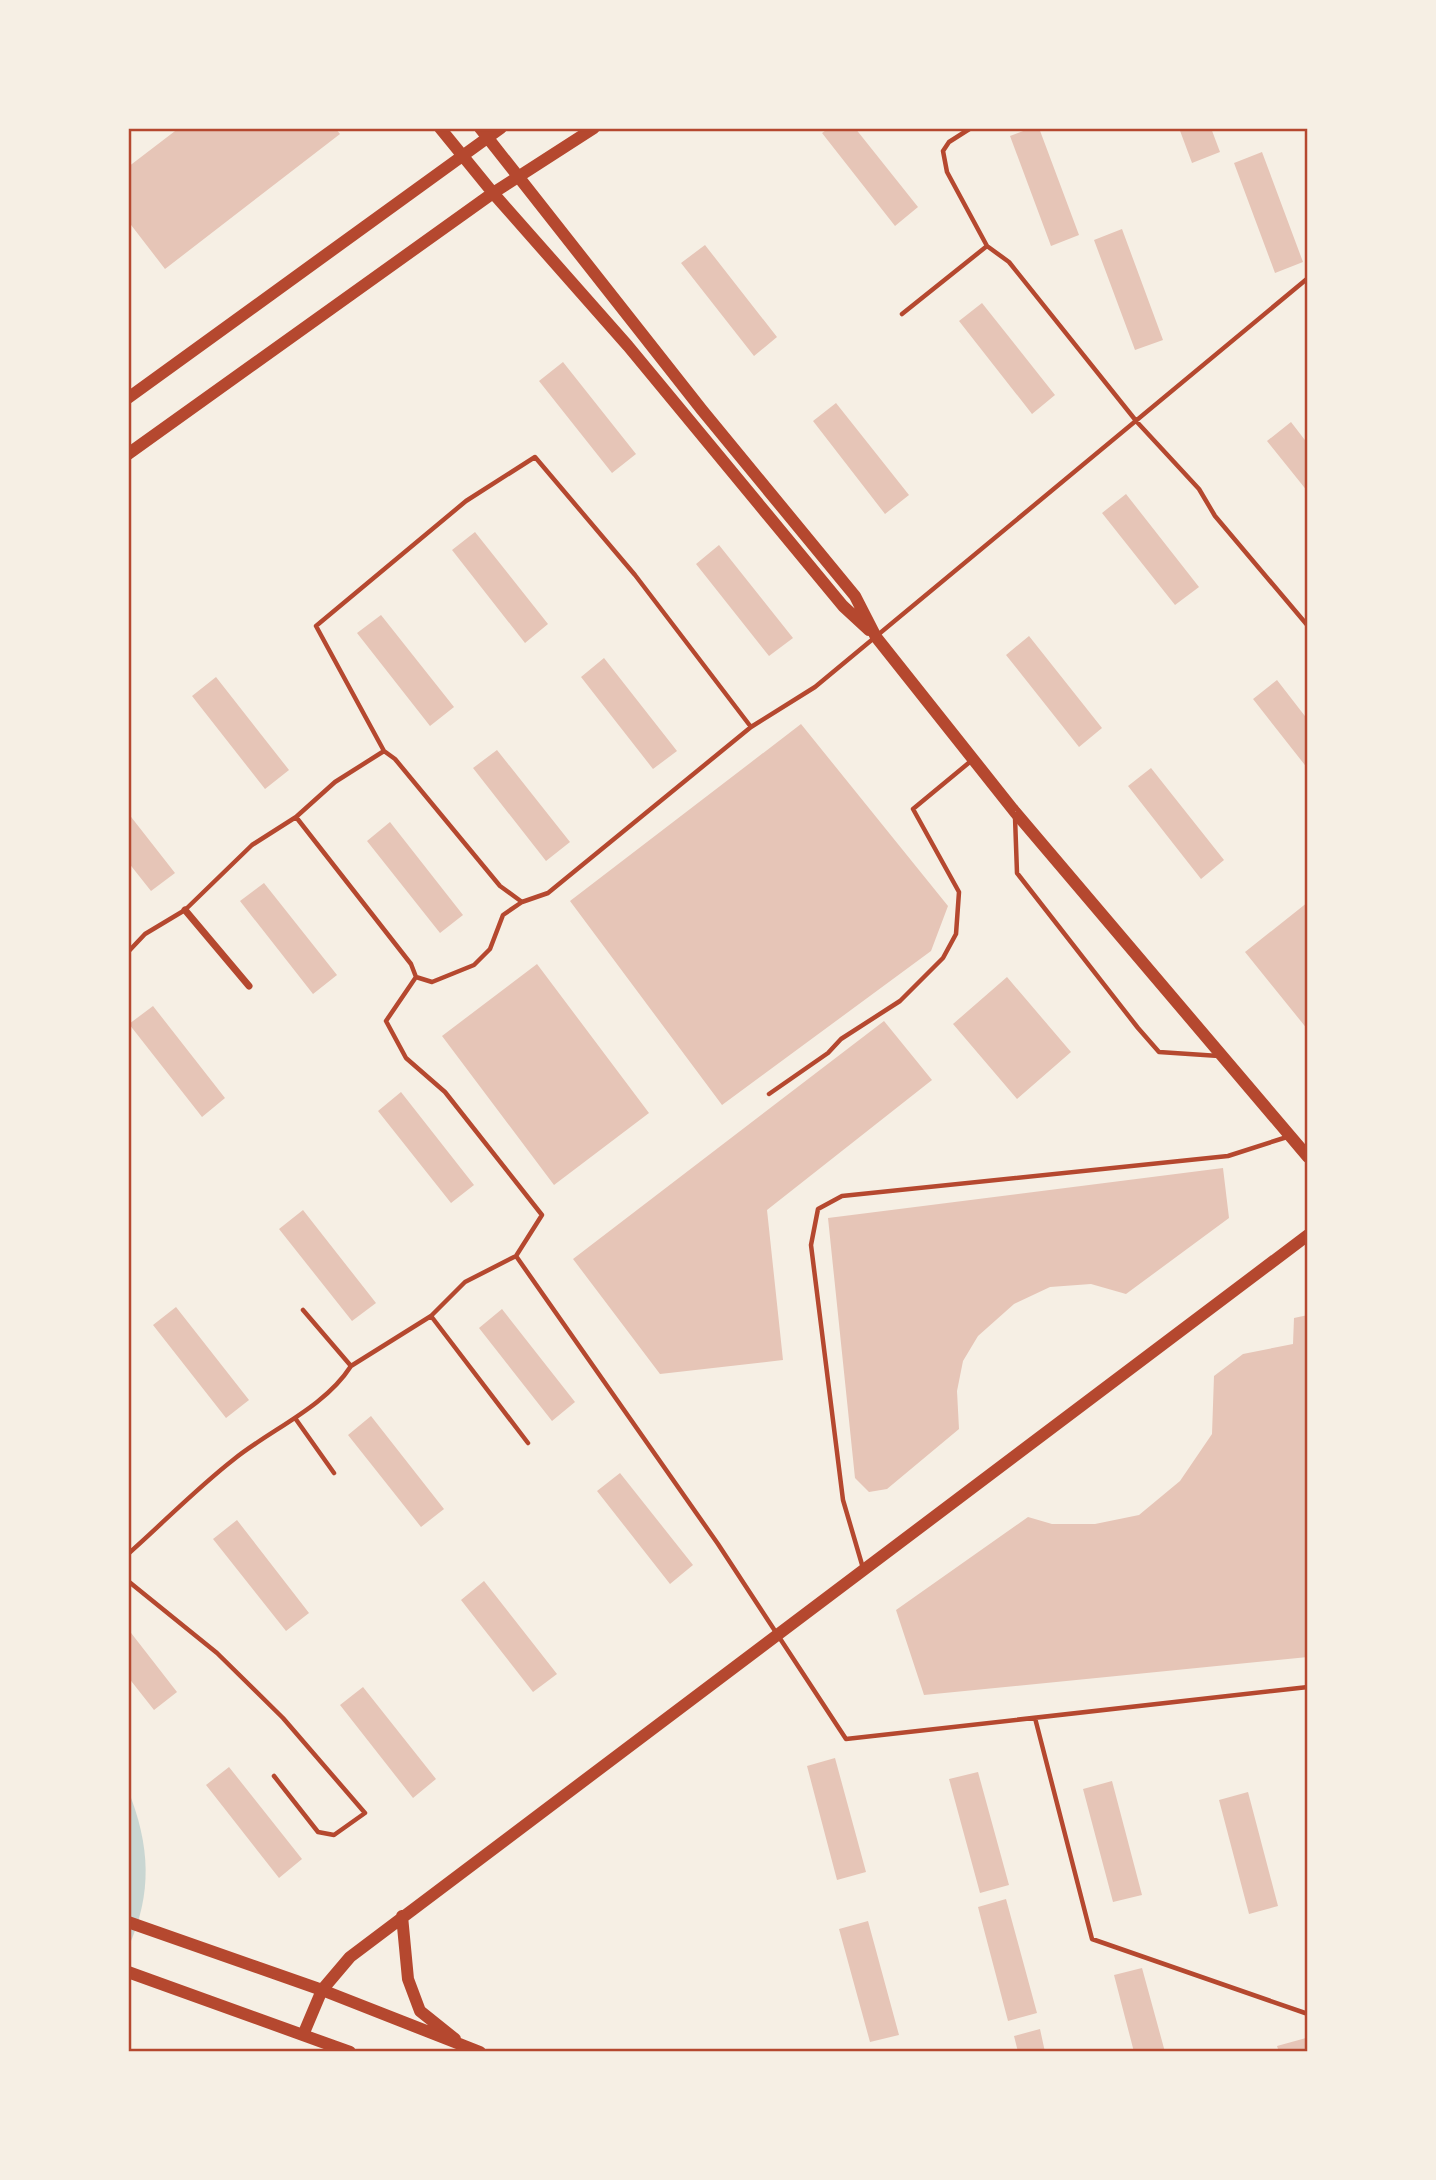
<svg xmlns="http://www.w3.org/2000/svg" width="1436" height="2180" viewBox="0 0 1436 2180" font-family="Lato,sans-serif">
	<style>
		.water { fill: #c9d6d2 }
		.building { fill: #e6c5b7 }
		.lines { fill: none; stroke-linecap: round; stroke-linejoin: round }
		.service { stroke: #b5482f; stroke-width: 4.5 }
		.minor { stroke: #b5482f; stroke-width: 7 }
		.secondary { stroke: #b5482f; stroke-width: 12 }
		.neatline { fill: none; stroke: #b5482f; stroke-width: 2.5 }
	</style>
	<rect width="100%" height="100%" fill="#f6efe4"/>
	<path class="water" d="M128,1790C150,1845 153,1893 128,1948Z"/>
	<path class="building" d="M179,128H335L340,134L165,269L128,221V167Z
		M829,128H855L918,207L895,226L822,133Z
		M1031,128H1039L1079,235L1051,246L1010,136Z
		M1179,128H1211L1220,152L1192,163Z
		M1262,152L1303,262L1275,273L1234,163Z
		M1122,229L1163,340L1135,350L1094,240Z
		M705,245L777,337L754,356L681,263Z
		M982,303L1055,395L1032,414L959,321Z
		M563,362L636,454L612,473L539,381Z
		M836,403L909,495L885,514L813,421Z
		M1291,422L1308,444V492L1267,441Z
		M1126,494L1199,587L1175,605L1102,513Z
		M475,532L548,624L525,643L452,550Z
		M719,545L793,638L769,656L696,564Z
		M381,615L454,707L430,726L357,633Z
		M1029,636L1102,728L1079,747L1006,655Z
		M604,658L677,751L653,769L581,677Z
		M216,677L289,770L265,789L192,696Z
		M1277,680L1308,720V769L1253,699Z
		M801,724L948,906L931,951L722,1105L570,901Z
		M497,750L570,842L546,861L473,768Z
		M1151,768L1224,860L1201,879L1128,786Z
		M128,813L175,873L151,891L128,862Z
		M390,822L463,915L440,933L367,841Z
		M264,883L337,975L313,994L240,901Z
		M1308,902V1030L1245,952Z
		M537,964L649,1113L554,1185L442,1036Z
		M1007,977L1071,1052L1017,1099L953,1024Z
		M153,1006L225,1098L202,1117L129,1024Z
		M884,1021L932,1080L767,1210L783,1360L660,1374L573,1259Z
		M401,1092L474,1185L451,1203L378,1111Z
		M1223,1168L1229,1218L1126,1294L1091,1284L1050,1287L1014,1304L978,1336L963,1361L957,1391L959,1429L887,1489L869,1492L855,1478L828,1218Z
		M303,1210L376,1303L352,1321L279,1229Z
		M176,1307L249,1400L226,1418L153,1325Z
		M502,1309L575,1402L552,1421L479,1328Z
		M1308,1315V1657L924,1695L896,1610L1028,1517L1052,1524H1095L1139,1515L1180,1481L1212,1434L1214,1376L1243,1354L1293,1344L1294,1318Z
		M371,1416L444,1509L421,1527L348,1435Z
		M620,1473L693,1565L670,1584L597,1491Z
		M237,1520L309,1613L286,1631L213,1539Z
		M484,1581L557,1674L533,1692L461,1600Z
		M128,1629L177,1692L154,1710L128,1677Z
		M363,1687L436,1779L413,1798L340,1705Z
		M835,1758L866,1872L837,1880L807,1766Z
		M229,1767L302,1859L279,1878L206,1785Z
		M978,1772L1009,1885L980,1893L949,1779Z
		M1112,1781L1142,1895L1113,1902L1083,1789Z
		M1248,1792L1278,1906L1249,1914L1219,1800Z
		M1006,1899L1037,2013L1008,2021L978,1907Z
		M868,1921L899,2035L870,2042L839,1929Z
		M1142,1968L1165,2052H1134L1114,1975Z
		M1040,2029L1045,2052H1018L1014,2036Z
		M1306,2038L1308,2052H1279L1277,2046Z"/>
	<g class="lines">
		<path class="service" d="M971,128L949,142L943,151L947,172L987,246L1009,262L1137,422L1199,489L1215,516L1308,626
			M902,314L987,246
			M296,817L411,964L416,977L432,982L474,965L490,949L503,915L522,902L548,893L751,727L815,687L1308,278
			M1015,817L1017,873L1138,1028L1159,1052L1219,1056
			M522,902L500,886L395,759L384,751L316,626L466,501L535,457L635,575L751,727
			M128,952L145,934L185,910L252,845L296,817L335,782L384,751
			M769,1094L828,1053L841,1039L900,1001L943,958L956,934L959,892L913,809L971,761
			M516,1256L718,1544L846,1739L1308,1687
			M303,1310L351,1366
			M431,1316L528,1443
			M295,1418L334,1473
			M128,1554C163,1523 196,1489 233,1460C271,1429 324,1408 351,1366L431,1316L465,1282L516,1256L542,1215L445,1092L406,1058L386,1021L416,977
			M863,1568L843,1500L811,1245L818,1209L842,1196L1228,1156L1287,1137
			M128,1581L217,1653L283,1718L365,1813L334,1835L318,1832L274,1776
			M1035,1718L1092,1939L1308,2014"/>
		<path class="minor" d="M185,910L249,986"/>
		<path class="secondary" d="M440,128L493,193L628,346L843,606L869,630
			M480,128L702,410L855,596L876,637L1015,812L1308,1157
			M128,398L501,128
			M128,454L493,193L594,128
			M402,1916L408,1979L420,2011L455,2039
			M128,1922L322,1990L480,2052
			M128,1972L350,2052
			M303,2035L322,1990L350,1957L1308,1235"/>
	</g>
	<rect width="1436" height="2180" fill="none" stroke="#f6efe4" stroke-width="259"/>
	<rect x="130" y="130" width="1176" height="1920" class="neatline"/>
</svg>
